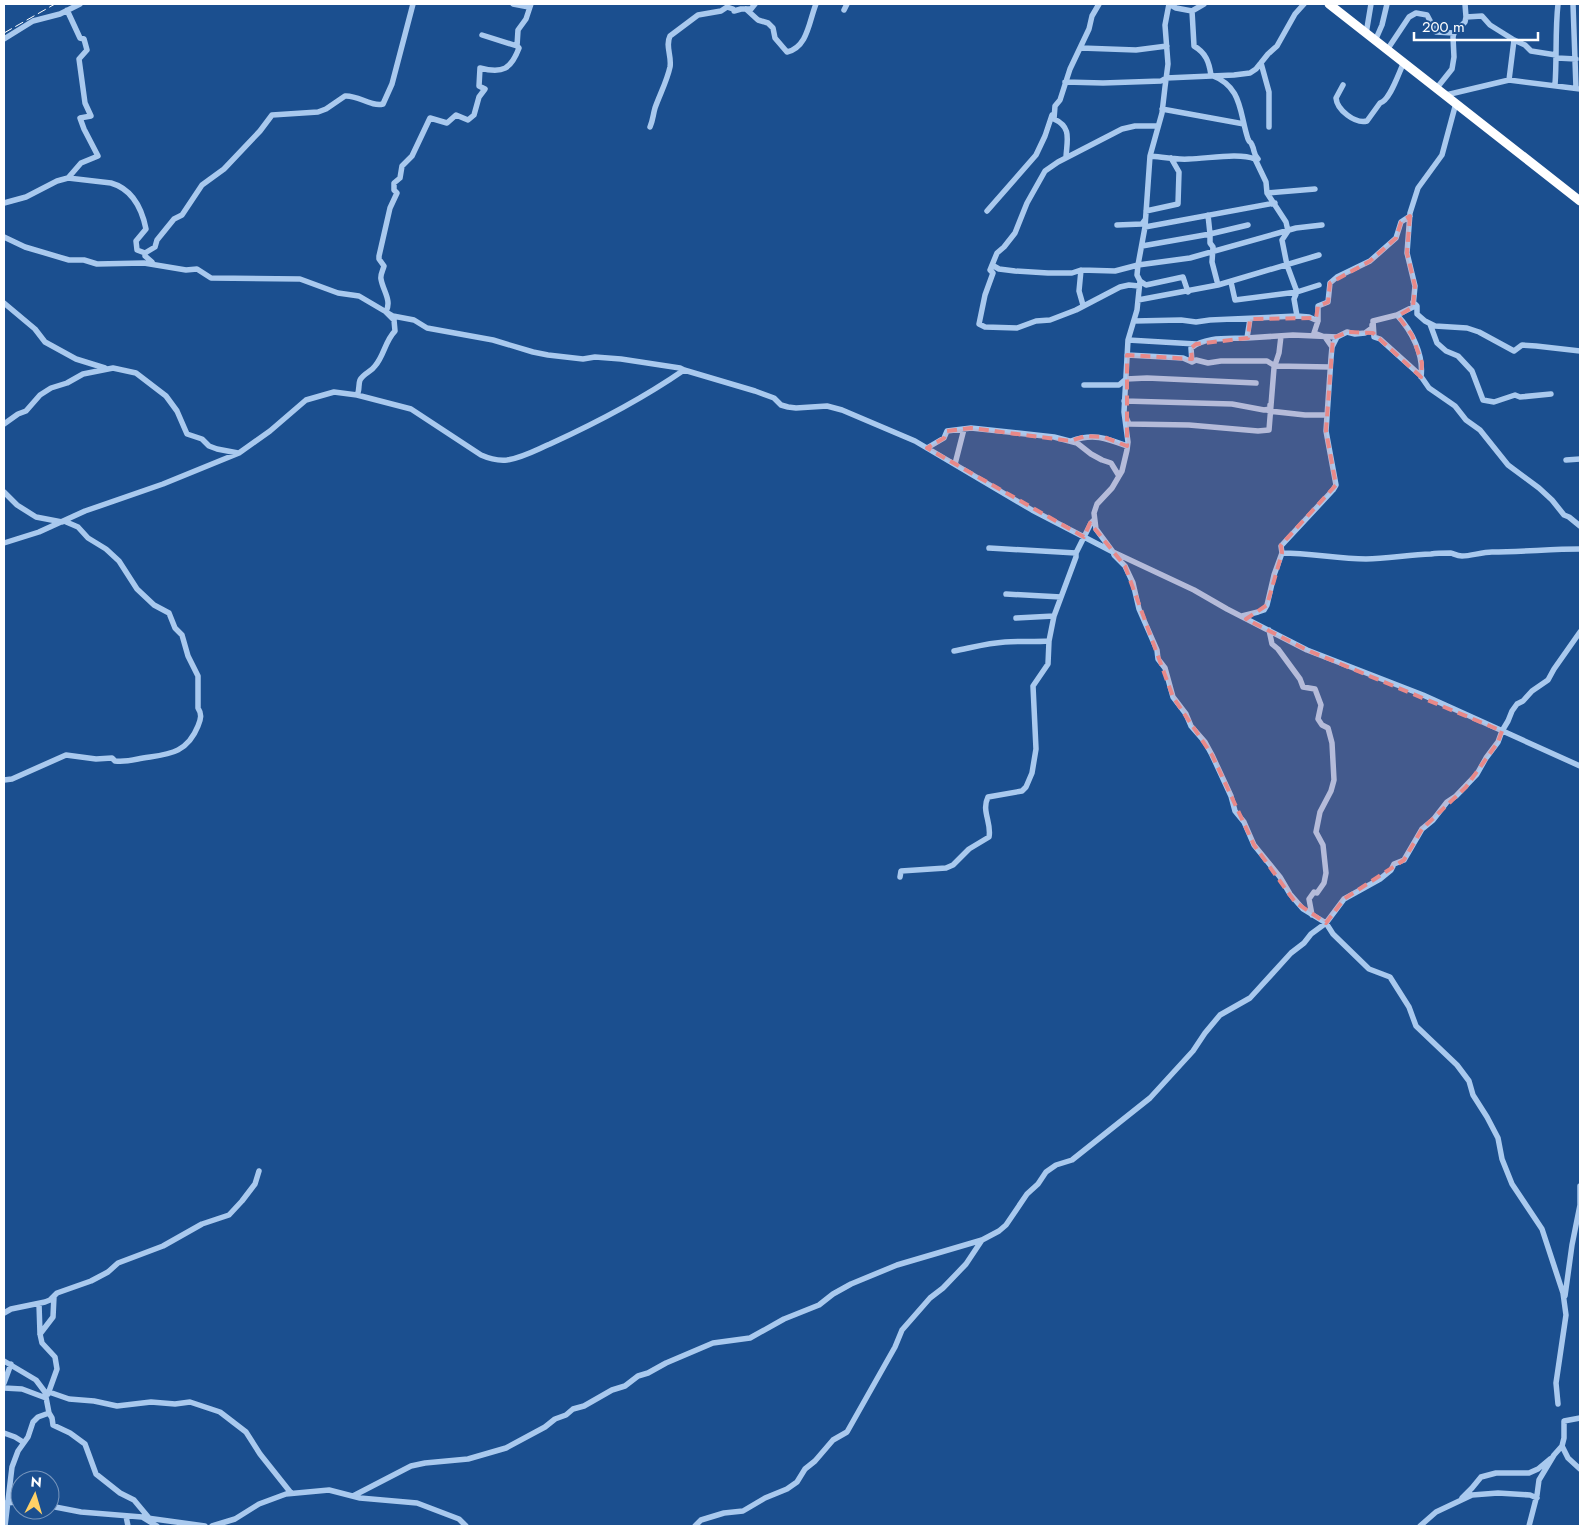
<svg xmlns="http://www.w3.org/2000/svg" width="1584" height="1530" viewBox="0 0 1584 1530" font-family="Jost,sans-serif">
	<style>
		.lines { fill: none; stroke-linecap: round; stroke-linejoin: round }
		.minor { stroke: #a9c9ee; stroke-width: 5.5 }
		.highway { stroke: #fff; stroke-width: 9 }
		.rail { stroke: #fff; stroke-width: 1; stroke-dasharray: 9 4; stroke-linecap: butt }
		.marked { fill: #e88989; fill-opacity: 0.2; stroke: #e88989; stroke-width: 4; stroke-dasharray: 10 6; stroke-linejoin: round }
	</style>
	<rect width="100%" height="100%" fill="#1b4f8f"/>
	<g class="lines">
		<path class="minor" d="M513,4L529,7
			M1169,4L1165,25L1168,64L1165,87L1162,113L1150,156L1145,227L1138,265L1137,275L1140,281L1138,300L1137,310L1128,340L1124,412L1128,442L1127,450L1122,471L1112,488L1097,504L1094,513L1096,529L1113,552L1194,590L1227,609L1307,650L1423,695L1580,766
			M1169,4L1176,8L1192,11L1194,46C1206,53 1209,62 1211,75C1243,87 1239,112 1248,139C1250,144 1250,140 1252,145C1255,151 1253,154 1258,159
			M1573,4L1576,88
			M746,9L758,20L768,23L773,28L775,38L787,52C808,47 809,21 816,4
			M844,10L847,4
			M1192,11L1204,4
			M1466,17L1482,16L1490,25L1514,40L1525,45L1531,51L1556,55
			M1366,34L1371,4
			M482,35L517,46
			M4,39L33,21L60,14L80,4
			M1375,41L1382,25L1387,4
			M1081,48L1136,50L1167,46
			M1387,50L1409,17L1416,13L1427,15L1436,32L1454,33
			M1557,58L1576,59
			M1261,63L1269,92V127
			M1509,80L1514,40
			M1065,82L1103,83L1161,81L1166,78L1234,75L1250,73L1256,69L1268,54L1277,46L1295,14L1304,4
			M1343,85L1336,98C1337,110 1355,124 1367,121L1380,103C1390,101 1399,72 1404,62
			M1555,85C1557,58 1555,31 1558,4
			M1436,89L1452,69L1454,57L1453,37L1454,33L1465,22L1466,17L1465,4
			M1446,95L1509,80L1580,89
			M1162,109L1244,124
			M650,127C653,120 653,115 655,108C660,94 667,81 670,67C672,56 665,46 670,36L698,15L721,11L727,7L733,9L734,11L741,9H751L755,4
			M1150,156C1162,157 1176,160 1189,159C1206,159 1239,152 1255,159L1266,182L1267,193L1286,222L1288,231L1282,240L1287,265L1297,292L1294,299L1297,316L1309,317L1318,321
			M1066,157C1067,140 1072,127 1054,119L1055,106L1060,100L1070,69L1089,29L1092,16L1099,4
			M68,178L111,183C132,189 142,209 146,229L136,241L137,250L145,253V256L152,262
			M1267,193L1315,189
			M4,203L26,197L57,181L68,178L81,163L98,156L84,129L80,118L91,116L85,103L79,59L87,50L84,39L80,38L67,10
			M987,211L1036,155L1045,136L1052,115
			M1146,211L1178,204L1179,172L1171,158
			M1208,215L1210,234V243L1213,247L1212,262L1218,285
			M1117,225L1142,224L1145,220
			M1145,227L1275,203
			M4,237L25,247L69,260H84L97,264L144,263L186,270L197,269L211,278L300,279L338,293L359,296L393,316L414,320L427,328L493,340L533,352L548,355L583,359L595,357L621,359L680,368L684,370L755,391L774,398L781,405L788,407L796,408L827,406L842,410L915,441L1032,510L1113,552L1114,555L1125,566L1133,583L1139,609L1157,650L1158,659L1165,668L1173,697L1186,714L1191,726L1205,742L1212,755L1231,796L1235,811L1244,822L1254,845L1280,877L1290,894L1303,909L1326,923L1333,934L1369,969L1390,977L1409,1007L1416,1026L1457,1065L1469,1081L1473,1095L1487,1117L1498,1138L1502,1159L1512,1184L1542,1229L1563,1293L1566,1315L1556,1383L1558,1404
			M1142,246L1210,234L1248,225
			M145,253L155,247L157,240L174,219L182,215L202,185L224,169L260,131L272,115L318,112L326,109L345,96C358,95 371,107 383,104L392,84L413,4
			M992,265L999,269L1015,271L1048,273H1072L1081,270L1115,271L1138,265L1190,258L1296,228L1322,225
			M1081,270L1079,291L1083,305
			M1140,281L1146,285L1183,277L1188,292
			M1231,282L1235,300L1297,292L1319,285
			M1139,286L1129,285L1120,287L1076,310L1050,320L1036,321L1017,328L985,327L979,324L985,295L993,273L990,270L997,253L1004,247L1015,233L1027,203L1045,171L1058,162L1122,129L1135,126H1158
			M1138,300L1218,285L1319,255
			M1413,302L1417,306V314L1425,321L1435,326L1467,328L1479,332L1514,351L1522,345L1536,346L1580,351
			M4,303L35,329L45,342L76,359L105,368
			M1397,315C1412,331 1424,355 1421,377
			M1250,319L1247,338L1293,335L1337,337L1347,332L1355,334L1365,333L1372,328V325
			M1134,321L1181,320L1196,322L1210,320L1297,316
			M1373,321L1374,337L1380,339L1420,375L1429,388L1455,406L1466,420L1480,430L1508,465L1539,488L1552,500L1564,515L1569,517L1580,526
			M1373,321L1397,315L1413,307L1415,286L1407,253L1410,213L1418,188L1442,155L1456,103
			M1430,324L1437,343L1446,351L1458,356L1472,371L1483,400L1494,402L1515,395L1520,397L1551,394
			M1128,340L1196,344
			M1332,347L1325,337L1314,333L1318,321V306L1328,302L1330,283L1337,277L1370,261L1396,238L1401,222L1410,216
			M1127,355L1183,358L1192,362L1196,360L1208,363L1221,361H1267L1275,366L1330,367
			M1192,362L1191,348C1206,336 1229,339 1247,338
			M1084,385H1119L1126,379L1147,378L1256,383
			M357,395C360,390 358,385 360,380C364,373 371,372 375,366C384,356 385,341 395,331L394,320L386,312C392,300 383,291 381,279C380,275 383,270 384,266L379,259V256L390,208L397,193L394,190V183L400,178L402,166L412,156L430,118L447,123L456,115L468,120L474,115L479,97L485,89L479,86L480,68C503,74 511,69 519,48L517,46L518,30L526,19L531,4
			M1124,401L1232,404L1264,410L1270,409V405
			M1269,411L1305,415H1326
			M1126,417L1129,424L1189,425L1258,431L1269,430L1274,368L1279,353L1281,336
			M4,424L18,414L26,411L40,395L51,388L67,383L83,374L113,368L136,373L166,396L177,411L187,434L202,439L209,446L217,449L238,453
			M1071,441C1093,433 1106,438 1127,446
			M927,448L944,438L947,431L971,428L1054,437L1077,443L1091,454L1102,460L1111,463L1119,476
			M1566,460L1580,459
			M955,464L964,429
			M4,492L17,505L36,517L62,522
			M4,543L39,532L85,511L163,484L239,453L270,431L306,400L334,392L357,395L411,409L481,455C490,459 497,461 507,460C522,458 536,450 550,444C596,423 642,399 684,370
			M989,548L1076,553
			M1282,553C1311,553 1338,559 1366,559C1388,558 1410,555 1431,554C1437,553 1445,553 1451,553C1454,554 1458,556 1462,556C1471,556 1482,552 1492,552C1522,552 1551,549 1580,549
			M1006,594L1061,597
			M1242,616L1258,612L1264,610L1267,605L1274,575L1282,553L1281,546L1333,490L1336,485L1326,431L1331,358L1332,347L1337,337
			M1016,618L1054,616
			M1269,630L1272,644L1278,649L1300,679L1303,687L1315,689L1321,705L1318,719L1322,725L1328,728L1332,743L1334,780L1331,791L1320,812L1316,832L1323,845L1326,873L1324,883L1317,893L1314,892L1309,899L1312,915
			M954,651C970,648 988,643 1005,642C1020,641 1035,642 1049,641
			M4,780L12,779L66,755L96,759L112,758L115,761C123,762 129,761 138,759C165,754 186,756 198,726C201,719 202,714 198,708V676L188,656L182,635L175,628L169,613L154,605L137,589L119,561L106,549L88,538L78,527L64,521
			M900,877L901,871L946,868L953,865L969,849L989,837C992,823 981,811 988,797L1022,791L1026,787L1032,773L1036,749L1033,686L1048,664L1049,641L1054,616L1076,557V553L1091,523L1094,520
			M1580,1186V1205
			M1565,1296L1572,1245L1580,1205
			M39,1304L40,1334L42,1343L55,1357L57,1369L48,1394
			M4,1313L11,1309L45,1302L50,1300L57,1293L91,1281L108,1272L118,1263L163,1246L202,1224L229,1215L242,1201L255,1184L259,1171
			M40,1334L53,1317L54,1296
			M4,1361L36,1380L45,1392L49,1413L38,1417L33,1422L28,1437L18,1451L12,1467L5,1526
			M4,1383L11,1364
			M4,1388L22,1389L46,1398
			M49,1392L69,1399L94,1401L117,1406L151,1402L175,1404L190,1402L220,1412L246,1432L260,1454L291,1493
			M49,1413L52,1418L53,1425L70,1433L85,1444L96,1474L120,1493L134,1500L149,1518
			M4,1433L15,1437L23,1442
			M1562,1446L1568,1458L1580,1469
			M353,1496L411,1466L425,1463L468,1459L506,1448L545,1427L555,1419L566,1415L573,1409L584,1406L612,1390L625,1386L638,1376L648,1373L666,1363L713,1343L750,1338L784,1319L819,1305L833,1294L851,1284L897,1265L982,1240L999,1231L1006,1225L1027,1194L1038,1184L1046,1172L1056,1165L1072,1160L1150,1098L1193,1051L1205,1033L1220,1015L1250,998L1291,953L1304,943L1311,934L1326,923L1344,899L1380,879L1391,870L1394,864L1404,860L1422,829L1433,820L1447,802L1456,796L1477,774L1486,758L1498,742L1502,731L1508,721L1512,711L1517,704L1523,701L1532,691L1548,680L1554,669L1580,632
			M1462,1498L1472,1488L1481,1477L1496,1473H1529L1538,1469L1550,1459
			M4,1503L20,1502
			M50,1506L81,1512L142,1517L157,1526
			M126,1516L128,1526
			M147,1518L205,1526
			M212,1526L235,1519L259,1504L286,1494L329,1490L360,1498L417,1503L459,1519L466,1526
			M695,1526L701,1520L724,1513L743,1511L765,1498L787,1489L797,1482L805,1469L815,1461L833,1440L847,1432L895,1347L902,1330L930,1298L943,1288L966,1264L982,1240
			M1420,1526L1436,1512L1472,1495L1498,1493L1530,1495L1537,1498
			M1529,1526L1537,1495L1539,1480L1554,1455L1562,1446L1564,1438V1421L1580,1418"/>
		<path class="highway" d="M1329,4L1580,201"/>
		<path class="rail" d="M4,33L55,4"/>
	</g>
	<path class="marked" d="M1410,216L1407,253L1415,286L1413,307L1398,316L1412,335L1422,363L1421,377L1373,333L1348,332L1333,338L1326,431L1336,485L1281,545L1282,553L1267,605L1246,619L1307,650L1502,731L1498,742L1466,787L1422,829L1404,860L1344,899L1326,923L1295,902L1254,845L1212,755L1173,697L1125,566L1090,523L1084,537L927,448L944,438L947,431L971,428L1071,441L1085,436L1104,437L1127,446V355L1192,359L1191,348L1196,344L1248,338L1250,319L1316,318L1318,306L1328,302L1330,283L1370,261L1396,238L1401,222Z"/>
	<rect width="1584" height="1530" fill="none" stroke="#ffffff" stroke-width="10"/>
	<g transform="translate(35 1495) rotate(5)"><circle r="24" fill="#1b4f8f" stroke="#7695bc"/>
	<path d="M0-4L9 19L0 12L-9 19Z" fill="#ffd166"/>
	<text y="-8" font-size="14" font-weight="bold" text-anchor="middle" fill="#ffffff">N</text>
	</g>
	<path d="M1414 32v8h124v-8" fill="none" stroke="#ffffff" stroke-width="2.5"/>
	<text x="1422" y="32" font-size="15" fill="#ffffff" stroke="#1b4f8f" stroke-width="4" paint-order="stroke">200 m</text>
</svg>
